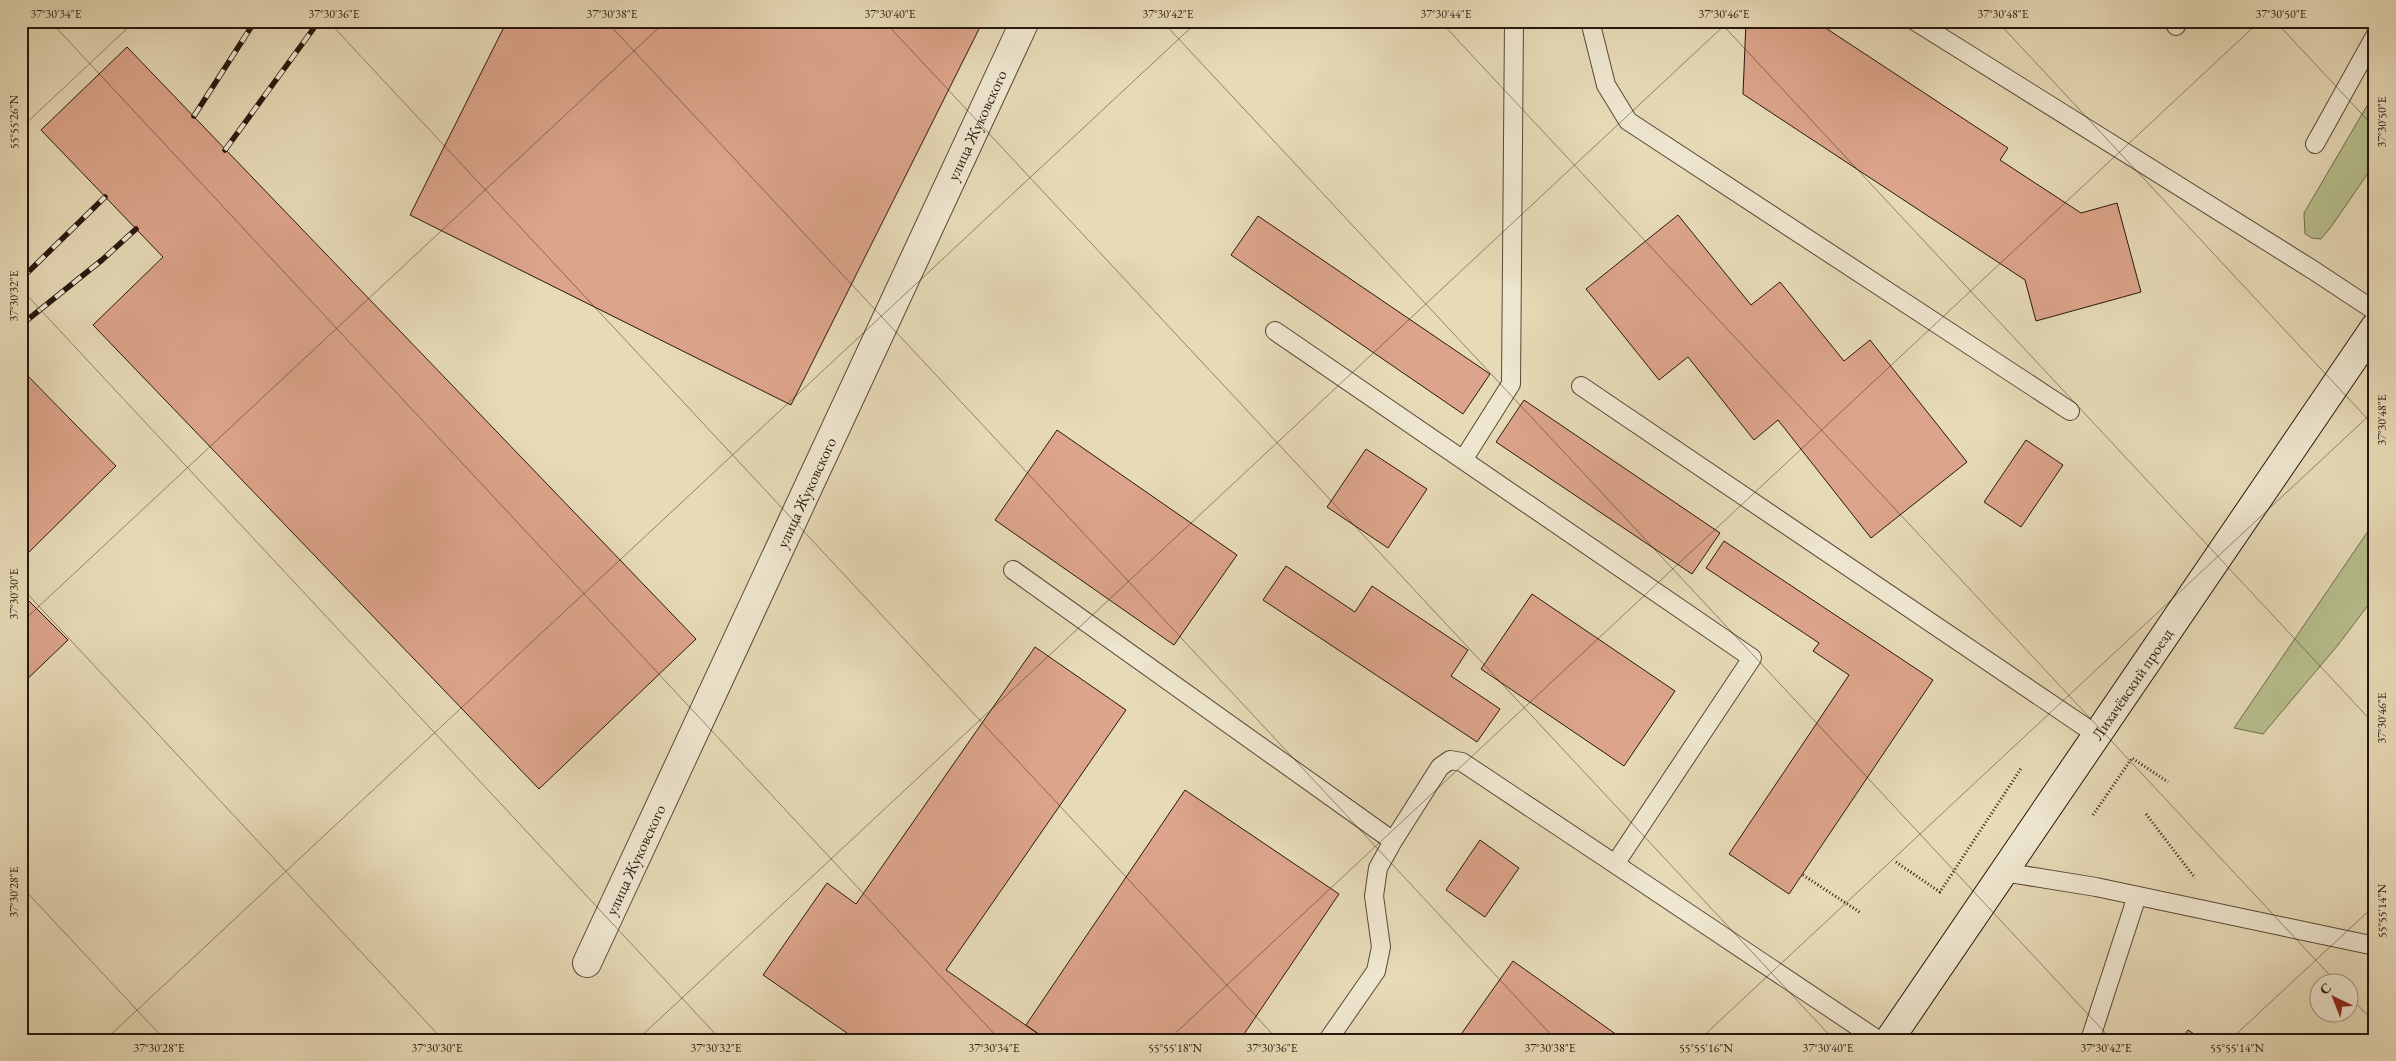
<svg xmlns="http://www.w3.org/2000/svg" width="2396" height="1061" viewBox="0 0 2396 1061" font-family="'EB Garamond',serif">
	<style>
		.green { fill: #b7bf8d; stroke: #706c4e }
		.building { fill: #dca48a; stroke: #28180e }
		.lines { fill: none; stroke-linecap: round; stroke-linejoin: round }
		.lane-casing { stroke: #584838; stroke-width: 20 }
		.street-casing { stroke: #584838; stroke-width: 30 }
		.secondary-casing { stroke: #28180e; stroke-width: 30 }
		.path { stroke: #28180e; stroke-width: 3; stroke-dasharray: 1 2.5; stroke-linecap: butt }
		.lane { stroke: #efe7d0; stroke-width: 18 }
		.street { stroke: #efe7d0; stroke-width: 28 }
		.secondary { stroke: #efe7d0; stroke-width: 28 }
		.rail-casing { stroke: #28180e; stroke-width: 5.5 }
		.rail { stroke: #efe7d0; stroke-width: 4; stroke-dasharray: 11; stroke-linecap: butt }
		.ticks { fill: none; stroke: #28180e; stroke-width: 1; stroke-opacity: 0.45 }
		.labels { text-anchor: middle; stroke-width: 4.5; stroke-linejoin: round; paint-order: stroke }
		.street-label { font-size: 16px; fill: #28180e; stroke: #efe7d0 }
		.neatline { fill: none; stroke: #28180e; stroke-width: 2 }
		.ticks-label { font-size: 12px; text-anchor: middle; fill: #28180e }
	</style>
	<rect width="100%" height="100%" fill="#e7dab7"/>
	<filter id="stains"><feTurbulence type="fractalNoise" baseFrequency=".004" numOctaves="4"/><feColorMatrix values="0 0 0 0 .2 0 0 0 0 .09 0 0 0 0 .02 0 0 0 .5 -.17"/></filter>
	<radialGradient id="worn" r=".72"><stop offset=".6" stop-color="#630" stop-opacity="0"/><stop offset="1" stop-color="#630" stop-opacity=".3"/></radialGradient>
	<path class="green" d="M2375,92V163L2331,227L2321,239L2312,238L2305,234L2304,213Z
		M2375,521V596L2338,645L2263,734L2234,728Z"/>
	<path class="building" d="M507,21H983L791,405L410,215Z
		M1746,21H1815L2008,148L2000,160L2081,213L2117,203L2141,292L2036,321L2025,280L1743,94Z
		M127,47L696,639L539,789L93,325L163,257L41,130Z
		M1678,215L1751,305L1780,282L1844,361L1870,340L1967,462L1871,538L1778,420L1754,440L1688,357L1659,380L1586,289Z
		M1258,216L1490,374L1463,414L1231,255Z
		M24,372L116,466L21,560V375Z
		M1524,400L1720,533L1692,574L1496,442Z
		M1057,430L1237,555L1174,645L995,520Z
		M2026,440L2063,465L2021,527L1984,502Z
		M1366,449L1427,489L1388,548L1327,507Z
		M1724,541L1933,680L1789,894L1729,854L1849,675L1813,651L1819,643L1706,568Z
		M1286,566L1355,612L1372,586L1468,650L1451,676L1500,709L1477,742L1263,600Z
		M21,593L68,640L21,685Z
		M1532,594L1675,691L1624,766L1481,669Z
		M1035,647L1126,710L946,970L1047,1040H857L763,975L827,883L856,904Z
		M1185,790L1339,894L1240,1040H1047L1026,1025Z
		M1480,840L1519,868L1485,917L1446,890Z
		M1513,961L1624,1040H1457Z
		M2188,1030L2203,1040H2181Z"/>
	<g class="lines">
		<defs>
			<path id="lane" d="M1590,21L1606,85L1628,121L2070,411
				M1915,21L2313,270L2375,311
				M2176,26V21
				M2315,144L2375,36
				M1275,331L1752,658L1615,864L1878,1040
				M1581,386L2097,735
				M1463,460L1511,384L1514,21
				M1013,570L1393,841L1440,767L1450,760L1462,762L1615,864
				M2003,872L2096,887L2375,946
				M1328,1040L1376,971L1381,947L1374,896L1378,868L1393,841
				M2090,1040L2137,896"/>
			<g id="street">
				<path id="s1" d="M587,963L1025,21"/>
			</g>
			<g id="secondary">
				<path id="s2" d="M1889,1040L2375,327"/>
			</g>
		</defs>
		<use href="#lane" class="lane-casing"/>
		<use href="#street" class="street-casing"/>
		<use href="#secondary" class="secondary-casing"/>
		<path class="path" d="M2146,814L2195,878
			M2093,815L2132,758L2168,782
			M1896,862L1940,892L2022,767
			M1803,875L1861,913"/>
		<use href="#lane" class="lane"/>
		<use href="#street" class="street"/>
		<use href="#secondary" class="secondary"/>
		<defs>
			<path id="rail" d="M194,116L255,21
				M225,150L319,21
				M21,279L105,197
				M21,325L102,260L136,229"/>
		</defs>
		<use href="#rail" class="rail-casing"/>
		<use href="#rail" class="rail"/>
	</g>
	<path class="ticks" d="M50,21L1000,1040M328,21L1278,1040M606,21L1556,1040M884,21L1834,1040M1162,21L2112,1040M1440,21L2338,984M1719,21L2375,725M1997,21L2375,427M2275,21L2375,128M21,128L135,21M21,289L721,1040M21,587L443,1040M21,623L666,21M21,886L165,1040M2348,995L2375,1023M105,1040L1198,21M637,1040L1729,21M1168,1040L2260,21M1699,1040L2375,410M2230,1040L2375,905"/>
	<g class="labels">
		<g class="street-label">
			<text dy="6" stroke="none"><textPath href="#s1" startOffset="924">улица Жуковского</textPath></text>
			<text dy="6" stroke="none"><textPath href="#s1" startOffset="519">улица Жуковского</textPath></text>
			<text dy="6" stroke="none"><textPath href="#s2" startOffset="431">Лихачёвский проезд</textPath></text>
			<text dy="6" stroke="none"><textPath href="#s1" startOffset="114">улица Жуковского</textPath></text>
		</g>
	</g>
	<rect width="2396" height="1061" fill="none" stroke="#e7dab7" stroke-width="55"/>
	<g transform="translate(2334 998) rotate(317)"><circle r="24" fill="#efe7d0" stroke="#9f9482"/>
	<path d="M0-4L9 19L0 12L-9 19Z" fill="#8f2418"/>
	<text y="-8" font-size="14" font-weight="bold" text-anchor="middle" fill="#28180e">С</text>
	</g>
	<rect x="28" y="28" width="2340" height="1006" class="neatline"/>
	<g class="ticks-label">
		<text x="56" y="18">37°30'34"E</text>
		<text x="334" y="18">37°30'36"E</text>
		<text x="612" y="18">37°30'38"E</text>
		<text x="890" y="18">37°30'40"E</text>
		<text x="1168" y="18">37°30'42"E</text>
		<text x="1446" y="18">37°30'44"E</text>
		<text x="1724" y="18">37°30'46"E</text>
		<text x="2003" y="18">37°30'48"E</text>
		<text x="2281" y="18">37°30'50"E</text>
		<text transform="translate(2382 122) rotate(-90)" y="4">37°30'50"E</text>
		<text transform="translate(14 122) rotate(-90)" y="4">55°55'26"N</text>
		<text transform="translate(14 296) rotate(-90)" y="4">37°30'32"E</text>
		<text transform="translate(2382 420) rotate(-90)" y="4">37°30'48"E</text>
		<text transform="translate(14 594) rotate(-90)" y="4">37°30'30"E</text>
		<text transform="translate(2382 718) rotate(-90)" y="4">37°30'46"E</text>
		<text transform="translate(14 892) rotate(-90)" y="4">37°30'28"E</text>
		<text transform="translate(2382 911) rotate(-90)" y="4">55°55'14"N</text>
		<text x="159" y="1052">37°30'28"E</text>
		<text x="437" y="1052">37°30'30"E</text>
		<text x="716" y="1052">37°30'32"E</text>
		<text x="994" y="1052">37°30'34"E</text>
		<text x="1175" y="1052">55°55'18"N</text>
		<text x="1272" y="1052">37°30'36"E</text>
		<text x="1550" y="1052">37°30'38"E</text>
		<text x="1706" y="1052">55°55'16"N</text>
		<text x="1828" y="1052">37°30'40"E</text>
		<text x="2106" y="1052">37°30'42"E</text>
		<text x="2237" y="1052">55°55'14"N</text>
	</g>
	<rect width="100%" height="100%" filter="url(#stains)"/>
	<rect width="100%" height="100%" fill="url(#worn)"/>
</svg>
